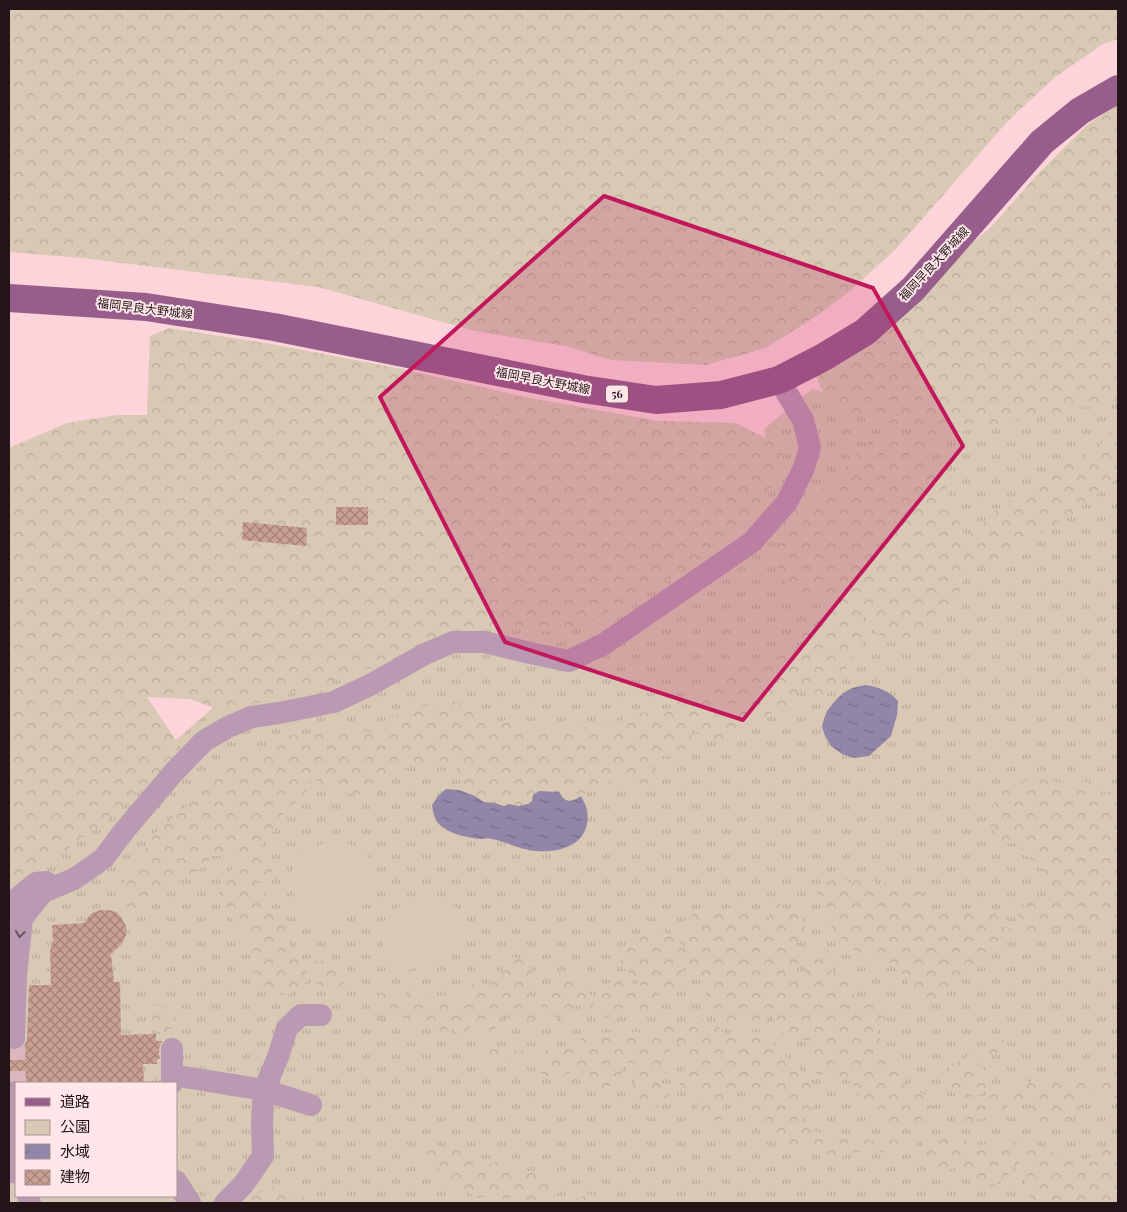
<svg xmlns="http://www.w3.org/2000/svg" width="1127" height="1212" viewBox="0 0 1127 1212" font-family="'Playfair Display','Noto Sans JP',serif">
	<style>
		.grass { fill: url(#grass-tufts); fill-rule: evenodd }
		.forest { fill: url(#forest-crowns) }
		.park { fill: #d8c8b4 }
		.water { fill: url(#water-ripples) }
		.building { fill: url(#building-cross-hatch) }
		.lines { fill: none; stroke-linecap: round; stroke-linejoin: round }
		.minor-tunnel { stroke: #dbb7bd; stroke-width: 22; stroke-dasharray: 22 11; stroke-linecap: butt }
		.minor { stroke: #ba9ab3; stroke-width: 22 }
		.major { stroke: #975e8c; stroke-width: 28 }
		.oneway { stroke: #67515d }
		.marked { fill: #c2185b; fill-opacity: 0.2; stroke: #c2185b; stroke-width: 4; stroke-linejoin: round }
		.labels { text-anchor: middle; stroke-width: 4; stroke-linejoin: round; paint-order: stroke }
		.shield { fill: #ffe6e9; stroke: #655456; stroke-width: 1 }
		.shield-label { font-size: 11px; font-weight: bold; fill: #231517 }
		.street-label { font-size: 12px; fill: #231517; stroke: #ffe6e9 }
	</style>
	<defs>
		<pattern id="grass-tufts" width="24" height="20" patternUnits="userSpaceOnUse" patternTransform="scale(1.25)"><rect width="24" height="20" fill="#d8c8b4"/><path d="M3 7l-1-3M5 7V3M7 7l1-3M15 17l-1-3M17 17v-4M19 17l1-3" fill="none" stroke="#b9ab9a"/></pattern>
		<pattern id="forest-crowns" width="20" height="18" patternUnits="userSpaceOnUse" patternTransform="scale(1.25)"><rect width="20" height="18" fill="#d8c8b4"/><path d="M2 6a3 3 0 1 1 6 0M12 15a3 3 0 1 1 6 0" fill="none" stroke="#b9ab9a"/></pattern>
		<pattern id="water-ripples" width="26" height="14" patternUnits="userSpaceOnUse" patternTransform="scale(1.25)"><rect width="26" height="14" fill="#9185a8"/><path d="M2 4q2-2 4 0t4 0M15 11q2-2 4 0t4 0" fill="none" stroke="#766c88"/></pattern>
		<pattern id="building-cross-hatch" width="8" height="8" patternUnits="userSpaceOnUse" patternTransform="scale(1.25)"><rect width="8" height="8" fill="#c9a092"/><path d="M0 0l8 8M0 8l8-8" fill="none" stroke="#a38176"/></pattern>
	</defs>
	<rect width="100%" height="100%" fill="#fcd4da"/>
	<path class="grass" d="M1118,383V1203H9V869L66,837L216,705L772,476L764,429L812,389L931,420ZM16,1083H176V1196H16Z"/>
	<path class="forest" d="M9,9H1118V39L1103,44L1054,78L1007,122L896,249L851,290L818,315L766,348L706,365L611,360L565,346L475,331L318,287L82,258L9,252Z
		M1118,104V401L935,436L828,405L816,376L991,227L1036,176L1086,126Z
		M169,328L271,344L397,368L530,398L659,421L736,423L786,448L762,510L665,583L568,633L462,626L369,669L227,713L190,699L147,697L183,751L109,819L48,863L12,877L9,876V448L67,423L117,415H147L150,336Z
		M1118,422V478L1067,518L1024,544L990,571L971,563L957,597L936,613L917,634L896,643L876,633L868,614L862,615L867,638L843,673L836,687L821,698L809,686L798,691L790,709L775,711L761,719L745,716L742,730L727,740L711,739L692,730L693,746L679,757L662,756L648,761L655,774L647,786L634,787L625,776L616,775L606,786L593,783L575,806L521,811L470,802L457,769L461,757L445,764L414,763L393,777L380,793L360,795L338,793L311,778L304,796L285,810L274,830L260,847L252,850L263,853L274,863L271,875L257,885L266,896L278,917L287,924L290,947L305,962L309,980L287,996L268,989L252,972L250,957L256,942L244,936C242,932 241,928 239,925C236,920 229,919 226,915C206,892 232,875 240,855L235,856H212L203,867L163,892L145,897L136,915L124,916L117,906L123,896V884L130,866L142,857L149,838L186,806L198,788L212,773L237,757L254,750L271,748L287,736L312,734L340,728L388,734L396,715L425,706L452,701L488,711L493,724L492,727L505,720L527,728L544,726L560,736L576,727H609L633,713L666,712L676,700L697,694L716,675L743,664H762L781,655L804,643L799,628L813,617L841,609L838,604L794,595L780,575L776,561L779,530L789,512L811,503L824,486L834,480L871,439L895,430L920,442L944,483L966,540L995,511L1032,485L1067,464L1098,448Z
		M1035,779L1054,781L1071,786L1080,781L1092,783L1102,795L1110,791L1118,789V915L1109,922L1093,928L1053,931L1037,939L1024,935L1015,926L1018,914L1027,901L1045,896L1055,898L1043,875L1039,862C1026,858 1024,855 1018,843L1001,844L994,833L989,821L992,808L999,794L1018,782Z
		M842,877L850,883C861,877 869,876 878,885L890,882L902,888L906,893L911,889L923,892L926,899L925,909L931,915L945,909L969,912L981,915L995,914L1002,923L1003,927H1008L1016,933L1015,940L1006,943L995,953L992,950L982,958L974,973L947,989L934,1002L919,1001L910,990L906,978L893,963L883,964L869,956L859,958L855,952L853,944L843,941L826,920L817,892L824,883Z
		M779,904L787,911L799,908L806,929L801,940L790,946L797,957L798,967L793,974L788,985L793,982L805,976L806,970L805,958L815,949L828,950C836,960 837,961 831,972L843,973L853,980L854,997L848,1004L847,1011L858,1013L864,1005L876,1000L888,1008L885,1025L877,1030L881,1042L880,1051C885,1054 894,1057 897,1061C912,1076 890,1086 925,1094L933,1107L930,1119L921,1127L907,1128L897,1131C885,1126 881,1122 878,1109L867,1110L859,1104L858,1090L846,1078H838L833,1074L827,1076L815,1072L810,1057L815,1047L812,1041C801,1040 787,1038 779,1029C776,1026 774,1019 772,1015L765,1018L755,1020L747,1025H735L723,1022L711,1014L705,998L709,977L701,979H693L689,963L679,975L678,983L670,991L660,990L652,985L647,986L639,985L633,975L624,969L620,959L625,947L636,946C642,933 648,931 661,929L685,947C686,931 685,915 702,909L710,914C722,908 738,905 751,911C757,914 762,921 767,925L772,908Z
		M513,956L529,962C534,974 532,976 526,987L531,995L533,1004L530,1008L535,1018L528,1021L519,1016L513,1020L500,1017L492,1035L485,1036L474,1023L466,1031L458,1034L451,1028C439,1034 428,1035 422,1021L416,1026C409,1022 401,1019 400,1010L396,1008L387,1017L377,1018L373,1012C375,1005 380,999 381,991L389,989L396,998L404,1004L405,996L413,991L423,992L429,998H434L444,995L450,996L456,1001H464L460,994L467,987L476,982L491,986L489,982L493,978L503,975C501,966 504,960 513,956Z
		M316,961L329,962L345,977L344,984L338,993H327C318,984 311,980 311,966Z
		M560,974C571,977 591,977 589,992L595,1000L593,1007L597,1013L588,1017L582,1012V1006L573,1005L576,1013L570,1021H561L554,1016L545,1020L539,1013L542,1005L550,999C549,990 549,984 553,975Z
		M626,975L632,980L636,990C645,987 651,991 660,995L654,999L661,1010L652,1016L641,1010L634,1015L621,1013L607,1018L598,1009C604,996 594,985 617,981L619,977Z
		M161,1005L167,1007L174,1016V1026L167,1034L151,1030L145,1023L151,1006Z
		M688,1017H699L720,1028L727,1035L742,1034L749,1031L765,1033L784,1056L791,1059L803,1073L815,1091L814,1106L801,1121L810,1130L843,1139L850,1134L878,1143L884,1141L899,1139L906,1149L891,1154L877,1151L849,1153L834,1160L817,1151L811,1145L803,1151L789,1144L786,1135L775,1137L767,1127L754,1129C748,1116 745,1111 755,1099L738,1078L736,1095L723,1102L724,1118L708,1123L696,1111L697,1099L700,1093L690,1094L676,1080L681,1073L691,1063L678,1043L667,1052L675,1062L669,1071L658,1078L670,1093L660,1107L636,1103C631,1091 632,1085 637,1073L633,1063H622L621,1082L603,1088L593,1084L579,1065L568,1074L553,1082L535,1068L538,1058L550,1047H576L579,1041L589,1033L613,1032L618,1040L624,1033L636,1032L650,1034C659,1019 668,1015 684,1024Z
		M1002,1040L1007,1045L1002,1051L977,1062L984,1070L991,1084L981,1094L968,1098L956,1095L950,1087V1065Z
		M508,1046L518,1053L526,1048L531,1057L523,1064L511,1060L491,1063L481,1060L482,1051L494,1048L501,1051Z
		M1115,1068H1118V1100L1086,1093L1083,1111L1056,1128L1035,1121L1029,1103L1012,1102L997,1116L978,1119L963,1126L953,1117L966,1108L974,1099L991,1094H1004L1020,1078L1036,1085L1056,1074L1074,1079L1100,1076Z
		M963,1136L967,1144L997,1145L1008,1141L1035,1145L1084,1167L1096,1145L1118,1149V1203H1034L1028,1195L1022,1159L1006,1177L986,1190L969,1180L962,1164L948,1171L929,1164L920,1156V1147L931,1137Z
		M427,1143L446,1149H458L464,1156L475,1155L490,1165L504,1159L511,1174L519,1173L523,1169L534,1173L540,1172L558,1185L559,1192L551,1199L554,1203H527V1196L518,1193L511,1197L504,1199L494,1193L480,1199L472,1195L466,1189L455,1190C446,1180 440,1176 435,1162L426,1167L417,1158Z
		M270,1187C284,1189 292,1191 304,1197L305,1203H244L254,1194L264,1192Z
		M588,1194L598,1196L607,1203H572L576,1199Z"/>
	<path class="park" d="M329,842C335,842 342,842 348,844C361,847 381,865 379,879C378,886 374,894 369,899C343,930 304,938 293,890C292,884 290,873 293,868C294,865 296,864 298,862C307,849 315,846 329,842Z
		M429,896L444,900L457,908L463,921L461,939L448,952L424,966L405,971C388,961 377,946 383,926C385,918 389,912 396,908C406,902 418,899 429,896Z"/>
	<path class="water" d="M865,685C879,687 889,691 898,701L897,715L891,736L869,756L854,758L842,754L831,746L825,736L822,727L824,719L827,711L834,702L843,693L852,688Z
		M446,789L459,790L475,796L484,802L494,803L504,806L509,804L518,806L528,804L532,801L533,795L539,791L559,792C565,803 571,803 581,796C583,800 586,805 587,810C592,842 564,853 537,851C521,850 507,842 492,839C488,838 484,839 481,839C468,838 446,833 438,823C434,818 433,811 432,805L438,796Z"/>
	<path class="building" d="M336,507H368V525H336Z
		M243,522L307,528L306,546L242,540Z
		M101,910H109L116,912L121,917L125,924L127,931L125,938L121,945L111,954L114,982H120L121,1035L156,1034V1041H162L159,1049V1059H157V1064H143L144,1083H24L21,1080L15,1079L9,1081V1050L14,1051L21,1049L25,1044L27,1039L29,985H51L50,951L53,942L52,925L84,923L89,916L94,912Z"/>
	<g class="lines">
		<path class="minor-tunnel" d="M14,1038L15,1092"/>
		<path class="minor" d="M9,910L13,902L36,883L46,882
			M14,1038L16,976L22,918L43,892L74,879L103,859L124,831L174,772L204,741L228,727L252,717L279,713L334,702L370,685L425,654L453,642H485L530,653L569,661L604,644L752,542L787,502L804,468L810,447L803,420L779,380
			M172,1049V1075
			M172,1083V1075L264,1090L311,1105
			M9,1153L16,1143L15,1092
			M9,1163L16,1173
			M176,1181L190,1203
			M28,1196L30,1203
			M225,1203L243,1185L263,1156L262,1122L264,1090L278,1057L287,1028L301,1015H321"/>
		<path class="major" d="M9,298L146,307L274,327L583,389L656,400L721,395L779,380L822,358L865,332L913,289L1042,142L1080,111L1118,89"/>
	</g>
	<defs><path id="oneway-chevron" d="M-2-3.5L2.5 0L-2 3.5" fill="none" stroke-width="1.6" stroke-linecap="round" stroke-linejoin="round" transform="scale(1.25)"/></defs>
	<use class="oneway" href="#oneway-chevron" transform="translate(20 934) rotate(96)"/>
	<path class="marked" d="M604,196L873,288L963,446L743,720L505,642L380,397Z"/>
	<g class="labels">
		<rect class="shield" x="606" y="385.5" width="22" height="17" rx="4"/>
		<g class="shield-label">
			<text x="617" y="398">56</text>
		</g>
		<g class="street-label">
			<text transform="translate(934 264) rotate(-47)" y="4">福岡早良大野城線</text>
			<text transform="translate(145 309) rotate(7)" y="4">福岡早良大野城線</text>
			<text transform="translate(543 381) rotate(11)" y="4">福岡早良大野城線</text>
		</g>
	</g>
	<rect width="1127" height="1212" fill="none" stroke="#231517" stroke-width="20"/>
	<rect x="15" y="1082" width="162" height="115" fill="#ffe6e9" stroke="#a79295"/>
	<rect x="25" y="1098" width="25" height="8" fill="#975e8c" stroke="#a79295"/>
	<text x="60" y="1107" font-size="15" fill="#231517">道路</text>
	<rect x="25" y="1120" width="25" height="15" fill="#d8c8b4" stroke="#a79295"/>
	<text x="60" y="1132" font-size="15" fill="#231517">公園</text>
	<rect x="25" y="1144" width="25" height="15" fill="url(#water-ripples)" stroke="#a79295"/>
	<text x="60" y="1157" font-size="15" fill="#231517">水域</text>
	<rect x="25" y="1170" width="25" height="15" fill="url(#building-cross-hatch)" stroke="#a79295"/>
	<text x="60" y="1182" font-size="15" fill="#231517">建物</text>
</svg>
